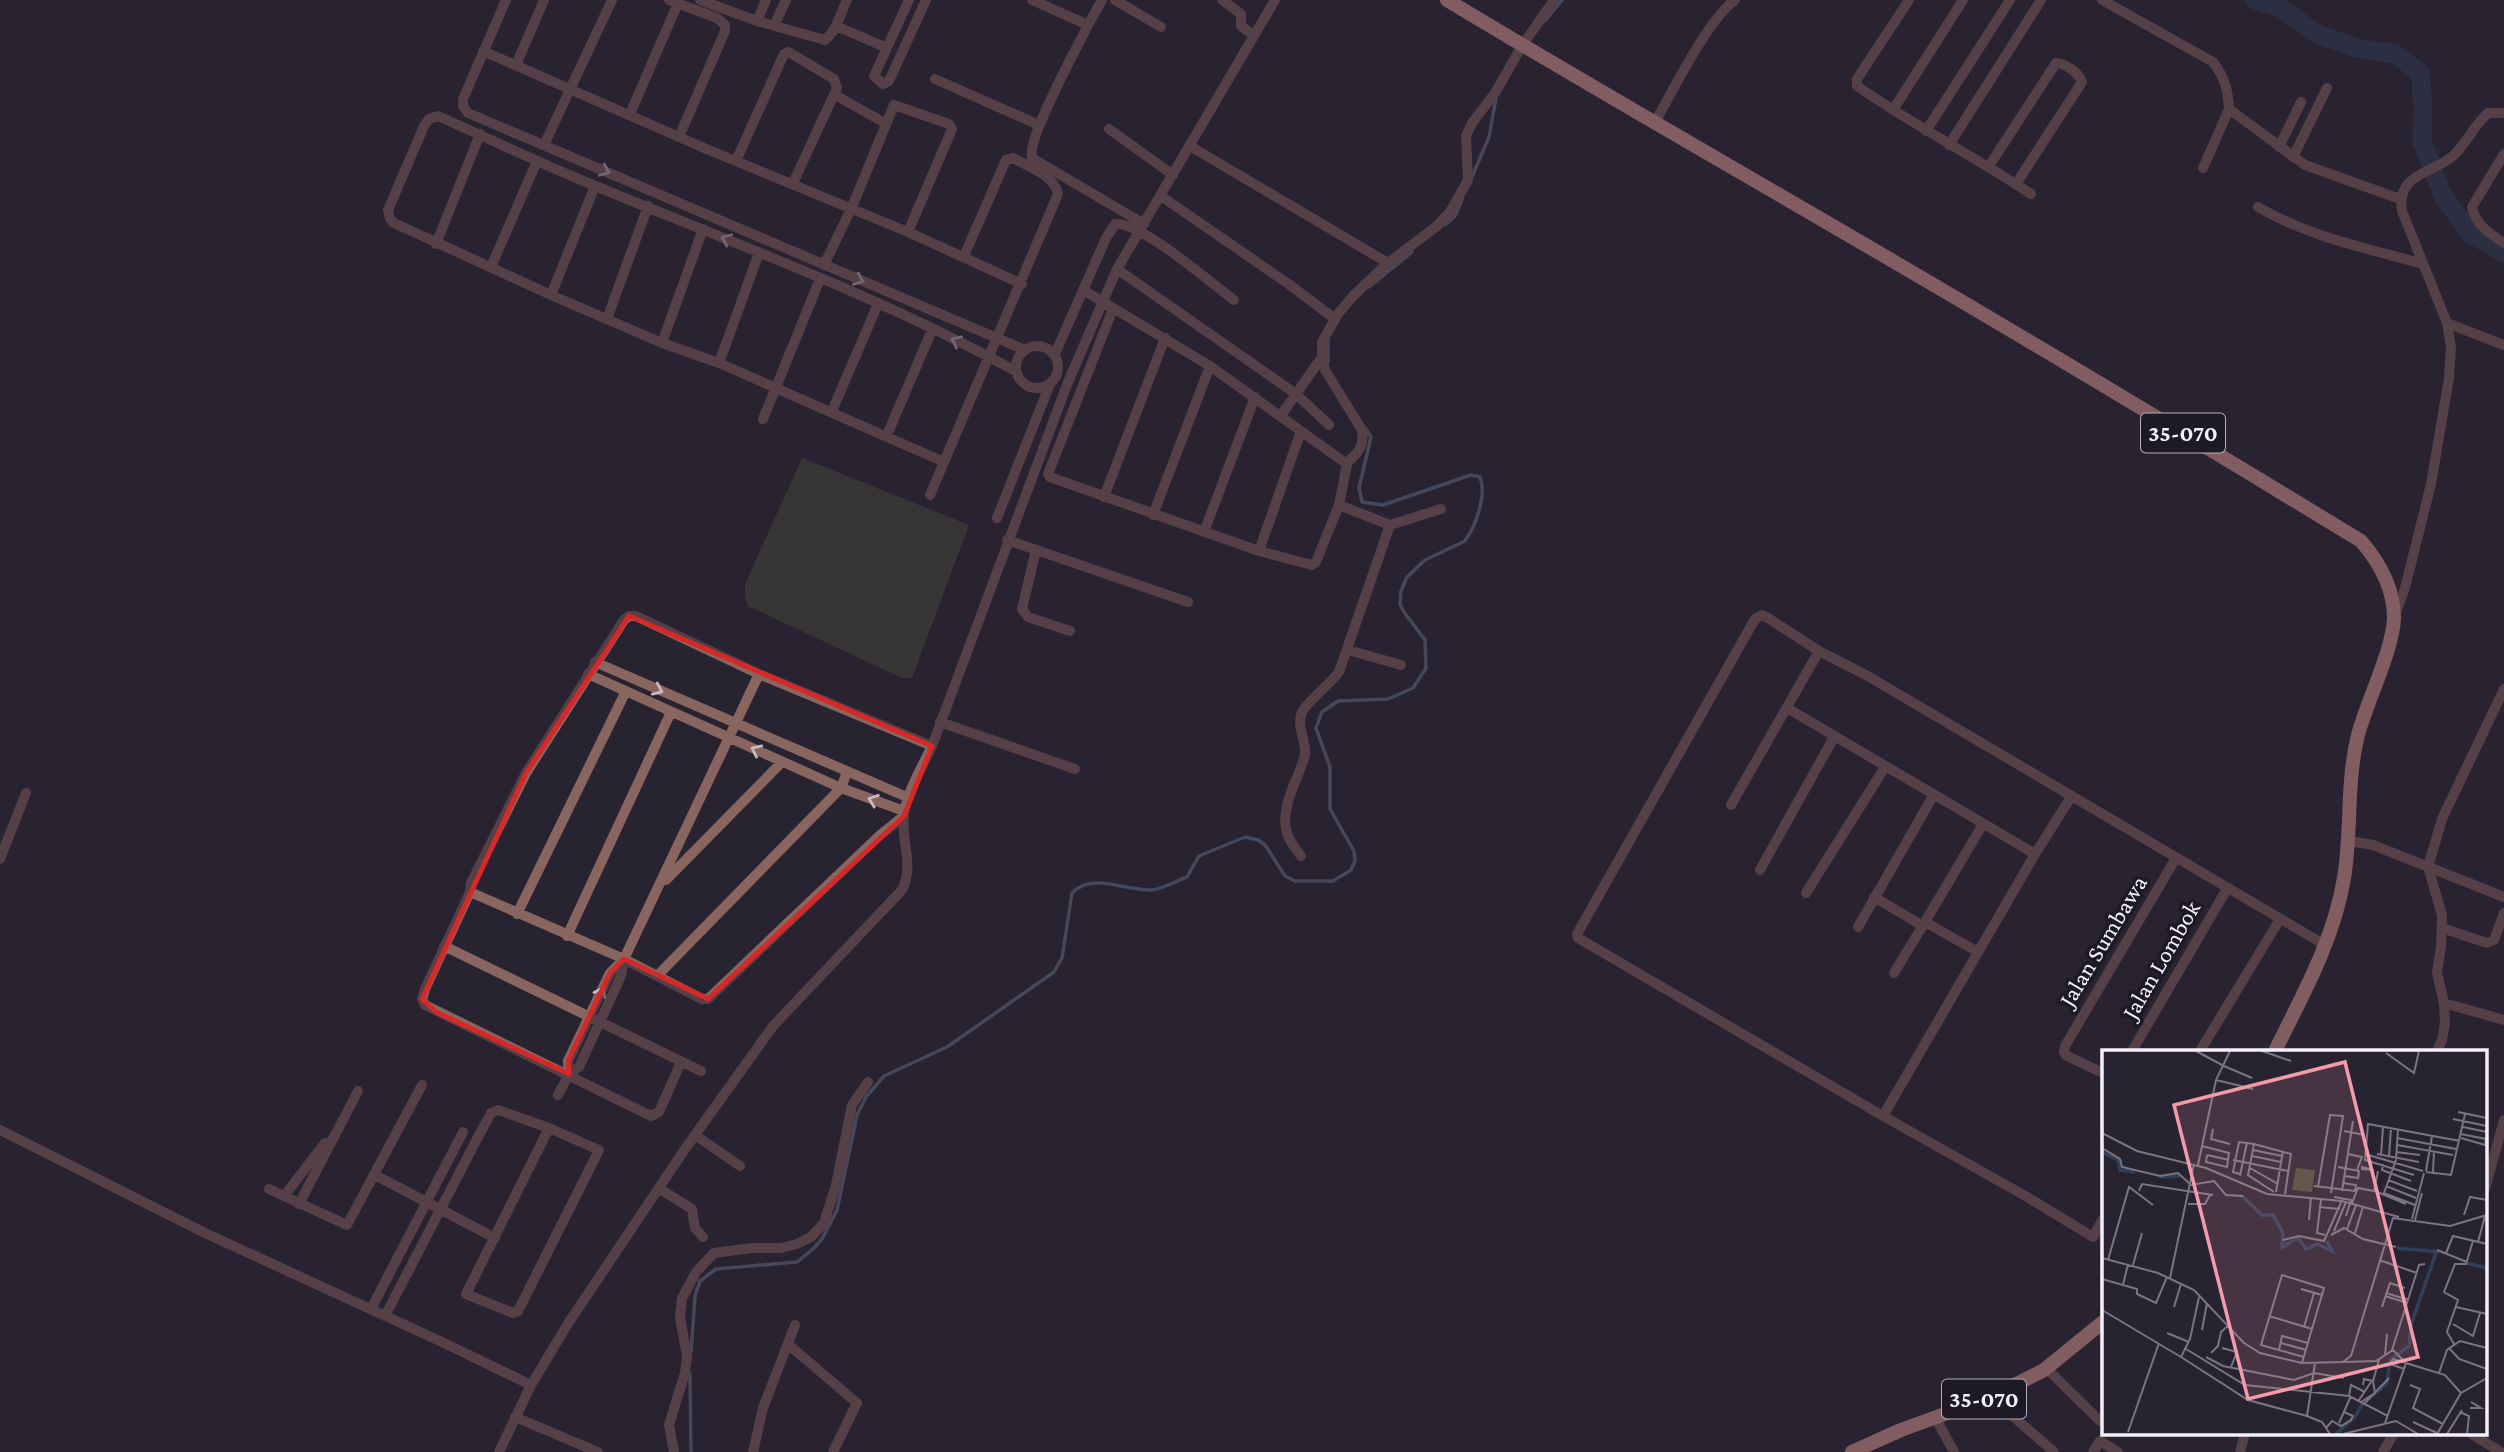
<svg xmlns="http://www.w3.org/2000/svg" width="2504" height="1452" viewBox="0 0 2504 1452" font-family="'Crimson Pro',serif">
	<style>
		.pitch { fill: #4a4d3a }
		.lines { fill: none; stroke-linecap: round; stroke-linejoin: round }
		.stream { stroke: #6c7489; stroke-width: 3.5 }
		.river { stroke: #323f58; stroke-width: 19 }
		.minor { stroke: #896560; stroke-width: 10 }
		.major { stroke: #eea399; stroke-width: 14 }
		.oneway { stroke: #c9b8bc }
		.marked { fill: none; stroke: #d62828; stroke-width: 5; stroke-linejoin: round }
		.labels { text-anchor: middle; stroke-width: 7; stroke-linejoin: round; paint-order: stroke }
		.shield { fill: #1e1927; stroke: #b4b0bb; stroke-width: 2 }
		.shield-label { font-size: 23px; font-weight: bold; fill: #f4f0fa }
		.street-label { font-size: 24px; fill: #f4f0fa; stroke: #1e1927 }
		.inset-river { fill: none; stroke: #323f58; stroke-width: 3.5 }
		.inset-road { fill: none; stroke: #7a7581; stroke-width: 2 }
		.view { fill: #f39aab; fill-opacity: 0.15; stroke: #f39aab; stroke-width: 3.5 }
		.inset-edge { fill: none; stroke: #f4f0fa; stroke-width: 3.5 }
	</style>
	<rect width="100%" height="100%" fill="#282331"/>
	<path class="pitch" d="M802,458L969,525L912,678H902L748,606L745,597V584Z"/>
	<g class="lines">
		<path class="stream" d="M1545,21L1562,0
			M1472,177L1489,137L1496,98
			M1445,225L1455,216L1462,200
			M1369,287L1412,252
			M1328,362V339
			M691,1352L695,1296L700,1281L716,1269L797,1262L813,1249L822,1239L837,1210L857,1115L866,1097L884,1076L947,1047L1054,972L1062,958L1072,893C1093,872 1125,891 1151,890C1163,889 1176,881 1187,877L1199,856L1245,837L1258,840L1265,845L1285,876L1295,881H1333L1351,870L1355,861L1354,851L1330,809V767L1316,728L1322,712L1338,701L1388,699L1413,688L1426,668L1425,640L1404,612L1400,604L1401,591L1407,577L1425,560L1465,541C1476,526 1487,494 1480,477L1471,475L1383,505L1362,502L1359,488L1371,437L1366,429
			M690,1374L691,1452"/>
		<path class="river" d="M2255,0L2281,8L2317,34L2356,48L2395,54L2420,73L2423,103L2422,141L2443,196L2471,234L2504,253"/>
		<path class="minor" d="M506,0L463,99V106L468,113L1025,350
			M669,0L717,18L725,25V31L679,137
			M700,0L757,21L825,40C836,31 841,13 847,0
			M909,0L874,76L883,84L889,81L926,0
			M1032,0L1088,25C1077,48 1026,139 1032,158L1144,224
			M1115,0L1161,27
			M1222,0L1241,14V26L1254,36
			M1909,0L1857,79V86C1913,125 1974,156 2031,194
			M2102,0L2213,62C2225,78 2228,90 2229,109L2305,165L2400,199
			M757,21L766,0
			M1088,25L1102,0
			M774,26L786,0
			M836,26L887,48
			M483,51L704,148L908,232L1022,284
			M516,65L544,0
			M935,79L1039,125
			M835,95L885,123
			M1893,110L1963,0
			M630,114L678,3
			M1655,122C1673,91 1708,19 1735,0
			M1109,129L1173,175
			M1926,131L2010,0
			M544,145L612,0
			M1949,145L2041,0
			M1190,146L1388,263
			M2279,147L2301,102
			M2504,154L2472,207C2475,224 2490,234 2504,243
			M2293,157L2327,88
			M736,161L784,54L788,52L792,54L834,79L837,88L793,183
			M1989,166L2056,63C2065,63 2079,73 2082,82L2016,184
			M2203,168L2229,109
			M1161,196L1290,285L1335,319
			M2258,207C2309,237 2367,248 2423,264
			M436,244L480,134
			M824,265L852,207L894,105L949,124L952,129L908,232
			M491,267L537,161
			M1117,269L1296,394L1329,425
			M1083,290L1210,366L1347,464L1339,505L1316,562L1312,565L1259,551L1050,477L1048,474L1113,309
			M551,295L595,186
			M607,319L648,206
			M2447,323L2504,345
			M662,343L703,229
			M1016 367a21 21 0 1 1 42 0a21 21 0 1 1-42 0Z
			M1055,354L1106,238L1115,224C1140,221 1211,283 1234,300
			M719,363L759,253
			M832,411L878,304
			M1284,411L1322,357
			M763,419L820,279
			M887,435L932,330
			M1351,459C1361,450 1364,443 1362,430L1325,370L1322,357V342L1338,314L1354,295L1388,263L1437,226L1450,212L1468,180L1466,136L1472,123L1495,93L1522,46L1554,0
			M944,462L719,363L662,343L551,295L394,223L390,219L388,210L424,126L429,119L438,116C490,139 541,164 593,185C735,244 882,297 1017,372
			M930,495L1058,194C1053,174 1030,168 1013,158L1006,160L964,256
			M1104,497L1165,338
			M1153,515L1210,366
			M997,518L1050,384
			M1390,525L1441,509
			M1204,532L1255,397
			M1007,540L1188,602
			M1036,550L1022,609L1028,617L1070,631
			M1259,551L1301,431
			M2395,615L2405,588L2431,484L2449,378L2451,347L2447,323L2402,211C2396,174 2431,174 2453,156C2467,143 2474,125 2488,113H2504
			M1348,650L1401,665
			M595,662L909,798
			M588,674L841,788L904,811
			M1787,708L2035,854
			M940,722L1075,769
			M1731,805L1819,651
			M904,816L879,836L708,999H702L624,959L470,892L471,883L526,773L624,620L629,616H636L759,674L932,746
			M2349,841L2373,845L2504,897
			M1301,856C1296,849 1289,841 1287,833C1281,814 1291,791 1298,775C1300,768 1304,761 1305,754C1306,740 1296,725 1302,712C1307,702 1330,684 1339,672L1390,525L1339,505
			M0,859L26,793
			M1760,870L1834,737
			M666,880L782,762
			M470,892L425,989L422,999L425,1005L651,1116L659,1112L681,1062
			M1806,893L1885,767
			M1874,897L1923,926
			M517,914L626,691
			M1858,927L1933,796
			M2442,928L2487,943L2494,940L2504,913
			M567,936L671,712
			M444,946L701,1071
			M1978,952L1925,922L1983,824
			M1894,973L1925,922
			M657,976L841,788L847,772
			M2444,1003L2504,1020
			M2132,1051L2227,889
			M2200,1051L2280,919
			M2437,1051L2442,1040L2445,1023L2444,1003L2437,973L2441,946L2442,915L2428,867L2442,819L2504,689
			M2103,1073L2067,1056L2064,1052L2065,1046L2176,858
			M569,1074L568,1061L610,973L624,959
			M558,1095L569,1074L579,1067L621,976L624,959L759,674
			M1883,1116L2035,854L2071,797
			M0,1130L205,1233L442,1342L531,1385
			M695,1135L740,1166
			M375,1175L495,1238
			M269,1189L347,1225L422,1085
			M660,1189L692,1209L695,1228L703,1237
			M2485,1189L2504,1120
			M284,1196L325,1143
			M299,1204L358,1091
			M2103,1219L2093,1237L2029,1198L1883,1116L1578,938L1577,934L1755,619L1762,615L1768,618L1819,651L1866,675L2325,945
			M371,1309L463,1132
			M385,1316L477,1139L491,1113L498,1110L549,1128L599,1150L518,1311L513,1313L466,1294L549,1128
			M789,1345L857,1403L833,1452
			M2046,1368L2100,1421
			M1991,1397L2054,1452
			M515,1417L598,1452
			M1935,1417L1954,1452
			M2470,1433L2501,1452
			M499,1452L531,1385L569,1322L685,1149L773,1026L902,890C915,864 900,841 904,813C908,790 922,767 932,746L1068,382L1117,269L1275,0
			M674,1452L669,1425L685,1373L687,1356L680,1318L682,1298L687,1289L696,1272L714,1253L752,1248H781L797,1244L811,1237L824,1223L836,1185L852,1105L868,1082
			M753,1452L763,1408L795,1325
			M2093,1452L2100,1441L2118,1452
			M2240,1452L2245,1433
			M2383,1452L2394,1433"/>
		<path class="major" d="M1447,0C1596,90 1748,176 1898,264C2054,355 2208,448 2361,541C2379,562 2394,589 2394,618C2393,650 2367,701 2358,735C2346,782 2352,831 2344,878C2334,940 2302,996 2275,1051
			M1852,1452L1901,1430L1991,1397L2044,1370L2103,1322"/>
	</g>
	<defs><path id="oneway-chevron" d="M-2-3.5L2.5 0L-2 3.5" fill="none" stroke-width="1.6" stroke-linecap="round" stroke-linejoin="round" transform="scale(1.75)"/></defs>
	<g class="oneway">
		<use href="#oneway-chevron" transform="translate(605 171) rotate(23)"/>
		<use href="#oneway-chevron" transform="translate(726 239) rotate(-157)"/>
		<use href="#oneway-chevron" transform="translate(859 280) rotate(23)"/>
		<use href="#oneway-chevron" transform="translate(956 341) rotate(-155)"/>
		<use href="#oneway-chevron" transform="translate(658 690) rotate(24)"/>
		<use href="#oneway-chevron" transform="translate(756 750) rotate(-155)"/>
		<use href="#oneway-chevron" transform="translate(873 800) rotate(-160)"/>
		<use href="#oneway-chevron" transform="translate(601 992) rotate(-64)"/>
	</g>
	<path d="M0 0H2504V1452H0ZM629,616L932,746L904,816L708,999L624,959L610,973L568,1061L569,1074L436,1012L422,999L526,773Z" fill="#282331" fill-opacity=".55" fill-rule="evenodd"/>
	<path class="marked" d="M629,616L932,746L904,816L708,999L624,959L610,973L568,1061L569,1074L436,1012L422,999L526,773Z"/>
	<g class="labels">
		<g class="shield">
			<rect x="2141" y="413.5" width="84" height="39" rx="5"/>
			<rect x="1942" y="1379.5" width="84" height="39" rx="5"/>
		</g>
		<g class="shield-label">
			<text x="2183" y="441">35-070</text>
			<text x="1984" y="1407">35-070</text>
		</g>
		<g class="street-label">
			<text transform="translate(2103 941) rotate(-59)" y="8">Jalan Sumbawa</text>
			<text transform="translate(2161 960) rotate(-60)" y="8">Jalan Lombok</text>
		</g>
	</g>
	<g transform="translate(2102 1050)">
		<rect width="385" height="385" fill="#282331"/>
		<path d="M194,118L213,120L210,142L190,140Z" fill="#4a4d3a"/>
		<path class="inset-river" d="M0,102L16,110L18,120L33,122M57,127L78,126M140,146L160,165H171L181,183L180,197L196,188L204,199L215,194L230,201L225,191M295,198L337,202M364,213L385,218M270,346L285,333L288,310L307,296L309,275L334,203M234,384L253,367L262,351"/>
		<path class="inset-road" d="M94,1L122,16M160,1L189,11M284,3L312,23L317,1M122,16L150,28M114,30L151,39M356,62L385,68M351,69L385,76M361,77L385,82M111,79L109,89L128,94M296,79L294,110L282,143L313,155M242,81L263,85M0,83L35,101L104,118L165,144L240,151L297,167M359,84L384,89M295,88L354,99M359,88L383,95L385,81M295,95L351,105M100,96L127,103L125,117L104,112L105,105M0,98L18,109L20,117L58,126L76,123L89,135L112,131L124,145L141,146M151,100L180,106M294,102L318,105M246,104L260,107L255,120M263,104L321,121M275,104L317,112M105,105L127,110M279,105L281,77M150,106L179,112M287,106L289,78M131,110L186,121M281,114L280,120L309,131M96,115L114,30L128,1M236,117L257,121L256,128L243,126M260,117L271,120H272L260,119ZM148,118L176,134M324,121L330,86M324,122L349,125L363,64M331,122L332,101M138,124L131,122L137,92L152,94M312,125L263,110L266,74L358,91M138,126L145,92M286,130L315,141M212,136L253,141L254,135L241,133M284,136L314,148M216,137L228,65L241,66L229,143M37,141L40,134L111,145M240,141L251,71M273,141L304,154M172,142L146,125L152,94L189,104L183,144M174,142L181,101M232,147L249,150L244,166M219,150L215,183L223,185M250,153L256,138L272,141L276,121M86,154H103L108,145M217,157L238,159M362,165L368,147L385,150M310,169L322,123M207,170L209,147M313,170L320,143M245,179L254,155M232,181L244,152M253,183L261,157M229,185L242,178L261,189L294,197M181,190L197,186L222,191L241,148M376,192L383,166M335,200L365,212M344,203L351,186L385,194M0,208L56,223L92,240L142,293L158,303L200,313L241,312L249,306L291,168L348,176L385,165M6,210L27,137L51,155M277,210L315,223M31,215L40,183M68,228L92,114M0,229L35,239V244L54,253L65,227M21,235L26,214M199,239L220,245M284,243L307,250M283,246L306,253M97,247L88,289L79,307L146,350L205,366M72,257L79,234M280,257L288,233L303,238M354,257L385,264M0,260L79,307M167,266L210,279M351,274L371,286L378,263M202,277L212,243M100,280L105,253M65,283L87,292M179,293L204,300M352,294L345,282L356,250L342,242L353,214H364L371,191M120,298L135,302L129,317M347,298L357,309L385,319M84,299L143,335L247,346L286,366M177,300L180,286L206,293M290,300L317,215L323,214M109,303L116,296L119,282L128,274M283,305L285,284M104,307L121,316L192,330L212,323L242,328M241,312L274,311L291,300L304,313L343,325L359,343M200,313L222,238L180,225L159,295L202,307M213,313L205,366L220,372L228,384M302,319L288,314L291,309L304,313M337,323L345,300L358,291L385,298M261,335L262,329L271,331L277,310M308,335L318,339L311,358L341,374M247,346L249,335L263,342M257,350L269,332M259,352L273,343L271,331M263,353L287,328M368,358H379L369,352M358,362L367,366L365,384M311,372L335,383M237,373L249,346M283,373L304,313M224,378L230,371L239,376L249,370L251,366L242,362M26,382L57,293M241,384L294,371L316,384M335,384L359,343L385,328M345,384L360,360"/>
		<path class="view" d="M243,12L316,307L146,349L72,55Z"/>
		<rect width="385" height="385" class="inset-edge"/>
	</g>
</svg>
